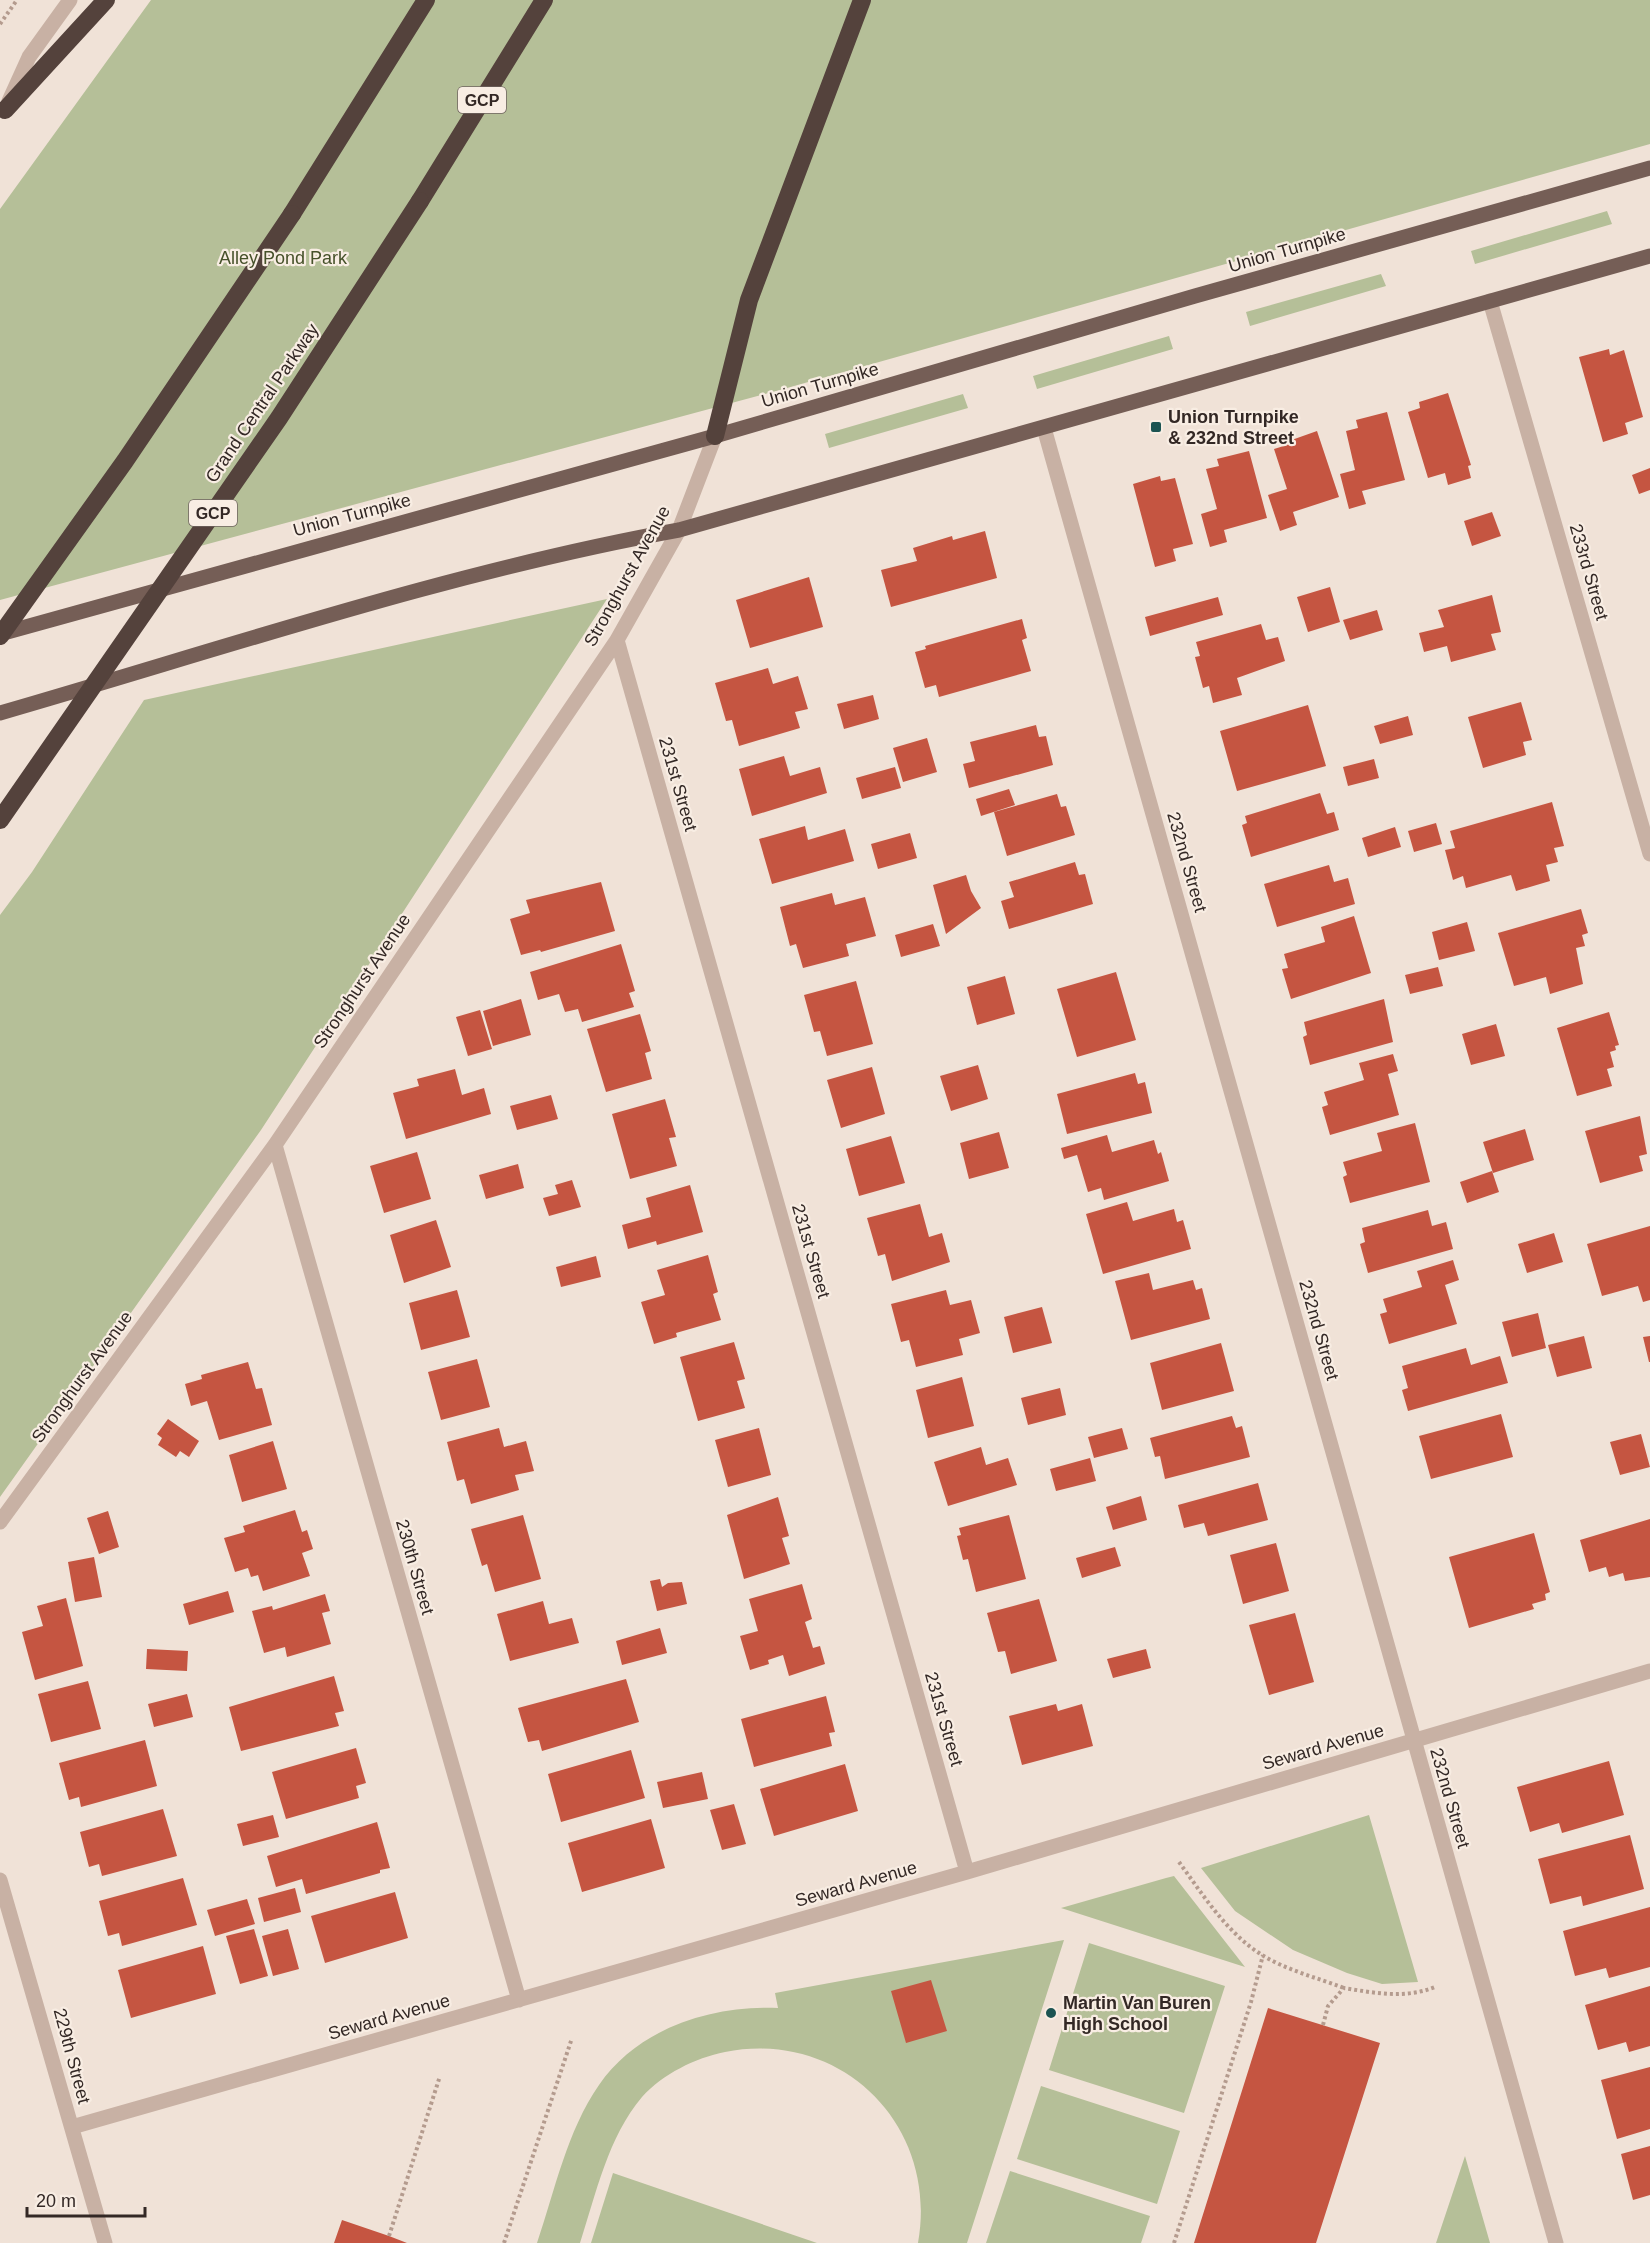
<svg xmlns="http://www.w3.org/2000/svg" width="1650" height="2243" viewBox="0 0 1650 2243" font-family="Arial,sans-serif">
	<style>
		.green { fill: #b5bf98 }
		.building { fill: #c55541 }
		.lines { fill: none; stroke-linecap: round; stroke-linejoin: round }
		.path { stroke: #b49b8e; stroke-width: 4; stroke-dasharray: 3 3; stroke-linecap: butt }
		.street { stroke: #c8b1a4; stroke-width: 15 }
		.primary { stroke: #755e56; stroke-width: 15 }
		.highway { stroke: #54423c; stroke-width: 18 }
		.highway-bridge { stroke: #54423c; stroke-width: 18 }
		.poi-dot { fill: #1c5452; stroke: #f8ede3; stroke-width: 2 }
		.labels { text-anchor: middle; stroke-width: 4.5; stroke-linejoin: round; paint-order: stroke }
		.shield { fill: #f8ede3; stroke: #6e635e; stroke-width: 1.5 }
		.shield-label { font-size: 16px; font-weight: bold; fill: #332825 }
		.street-label { font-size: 18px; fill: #332825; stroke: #f8ede3 }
		.park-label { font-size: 18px; fill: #46512a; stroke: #f8ede3 }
		.poi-label { font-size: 18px; font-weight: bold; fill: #332825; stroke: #f8ede3; text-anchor: start }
	</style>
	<rect width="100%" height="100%" fill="#f0e2d7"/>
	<path class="green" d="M151,0H1650V144L787,388L0,600V209Z
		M1607,211L1612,224L1475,264L1471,251Z
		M1381,274L1386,286L1250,326L1246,312Z
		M1169,336L1173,349L1037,389L1033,376Z
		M963,394L968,408L829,448L825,434Z
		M607,599L261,1130L0,1497V915L32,872L144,700Z
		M1369,1815L1418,1982L1382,1984L1347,1973L1293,1950L1235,1911L1201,1868Z
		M1174,1876L1245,1967L1061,1908L1166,1878Z
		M1064,1940L967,2243H918C939,2126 842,2029 725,2052C695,2058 663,2074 642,2097C608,2137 596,2194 580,2243H537C555,2190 567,2131 599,2085C638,2028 712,2005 778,2008L775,1993Z
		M1089,1943L1225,1986L1184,2113L1049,2070Z
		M1041,2086L1180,2131L1157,2204L1017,2159Z
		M1465,2156L1490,2243H1436Z
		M1010,2171L1150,2216L1141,2243H986Z
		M613,2173L817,2243H591Z"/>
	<path class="building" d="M1609,349L1610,355L1624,350L1643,417L1625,423L1628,434L1603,442L1579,357Z
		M1448,393L1471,465L1468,466L1471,478L1448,485L1445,473L1428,478L1408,412L1420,408L1419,402Z
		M1387,412L1405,480L1362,491L1366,504L1349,509L1340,474L1355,470L1346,431L1358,428L1356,420Z
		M1317,431L1339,497L1293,512L1297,525L1280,531L1268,495L1287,489L1274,449L1287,445L1286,442Z
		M1249,451L1267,518L1224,530L1227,542L1210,547L1201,514L1217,509L1206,469L1219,466L1217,459Z
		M1650,468V490L1639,494L1632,475Z
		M1160,476L1161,481L1175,478L1193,544L1173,549L1176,561L1155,567L1133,484Z
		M1492,512L1501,536L1472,546L1464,521Z
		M985,531L997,578L891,607L881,570L917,561L913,548L952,536L953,540Z
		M809,577L823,627L750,648L736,600Z
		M1330,587L1340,622L1308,632L1297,597Z
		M1492,595L1501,632L1491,634L1496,650L1451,662L1447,646L1424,652L1419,633L1444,627L1438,610Z
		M1218,597L1223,615L1150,636L1145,617Z
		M1377,610L1383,630L1350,640L1343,620Z
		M1022,619L1027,638L1022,640L1031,671L939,697L936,685L925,688L915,652L926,649L925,646Z
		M1261,624L1266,640L1278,637L1285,661L1237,678L1242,695L1213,703L1209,686L1203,688L1195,657L1200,656L1196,642Z
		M768,668L773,684L798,676L808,709L795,712L800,728L739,746L732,720L726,721L715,683Z
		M873,695L879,719L844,729L837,704Z
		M1521,702L1532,740L1523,742L1526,755L1483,768L1468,717Z
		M1308,705L1326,766L1237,791L1220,731Z
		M1408,716L1413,735L1380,744L1374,726Z
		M1036,725L1039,737L1046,736L1053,765L969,788L963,764L975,761L970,742Z
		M927,738L937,772L903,782L893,748Z
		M784,756L790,776L820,767L827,793L752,816L739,769Z
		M1374,759L1379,778L1348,786L1343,767Z
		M895,767L901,788L862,799L856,778Z
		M1009,789L1015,805L981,816L976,799Z
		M1320,793L1327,814L1334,812L1339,830L1251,857L1242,825L1247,823L1245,816Z
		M1057,794L1061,807L1066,806L1075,835L1007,856L994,812Z
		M1552,802L1564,846L1554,848L1558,862L1546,865L1550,881L1516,891L1511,875L1466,888L1463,876L1453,880L1445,850L1455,848L1450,831Z
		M1436,823L1442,844L1414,852L1408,831Z
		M805,826L808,840L845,829L854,861L772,884L759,839Z
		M1395,827L1401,847L1368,857L1362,838Z
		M910,833L917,858L878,869L871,844Z
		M1075,862L1079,875L1085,874L1093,904L1009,929L1001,901L1014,897L1009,882Z
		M1329,865L1334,882L1348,878L1355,904L1277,927L1264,884Z
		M966,875L971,891L981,908L946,934L933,885Z
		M601,882L615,931L541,952L540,950L521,955L510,919L530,913L526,900Z
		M832,893L835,905L865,897L876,936L846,944L849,956L803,968L796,944L790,946L780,907Z
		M1581,909L1588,933L1582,935L1585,946L1576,948L1583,984L1550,994L1546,977L1514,986L1498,933Z
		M1354,916L1371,973L1291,999L1282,969L1288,968L1284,954L1325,942L1321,927Z
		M1467,922L1475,951L1439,960L1432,932Z
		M933,924L940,946L901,957L895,935Z
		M621,944L635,991L629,993L634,1007L582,1022L578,1009L565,1012L559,994L538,1000L530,972Z
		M1438,967L1443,986L1410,994L1405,975Z
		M1116,972L1136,1040L1077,1057L1057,989Z
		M1005,976L1015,1014L977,1025L967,987Z
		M856,981L873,1044L827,1056L820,1031L814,1032L804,995Z
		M521,999L531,1035L493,1046L483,1011Z
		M1384,999L1393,1042L1310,1065L1303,1037L1307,1035L1304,1022Z
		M480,1010L492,1049L468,1056L456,1017Z
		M1609,1012L1619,1045L1615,1046L1616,1050L1610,1052L1614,1067L1607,1069L1612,1086L1577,1096L1557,1028Z
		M640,1014L651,1051L645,1053L652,1079L606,1092L587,1029Z
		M1496,1024L1505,1056L1471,1065L1462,1034Z
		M1393,1054L1398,1071L1388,1074L1399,1115L1330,1135L1322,1107L1328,1105L1324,1092L1364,1080L1359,1063Z
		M978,1065L988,1099L951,1111L940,1076Z
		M872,1067L885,1114L841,1128L827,1080Z
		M455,1069L462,1095L484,1088L491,1114L406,1139L393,1093L419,1086L417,1079Z
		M1135,1073L1138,1084L1145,1082L1152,1113L1067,1134L1057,1094Z
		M551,1095L558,1119L517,1130L510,1106Z
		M665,1099L676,1137L669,1138L677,1166L630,1179L612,1114Z
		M1640,1116L1647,1154L1639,1156L1643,1171L1600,1183L1585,1131Z
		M1415,1123L1430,1182L1350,1203L1343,1177L1347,1175L1343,1162L1382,1151L1377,1133Z
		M1525,1129L1534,1160L1493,1173L1483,1142Z
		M999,1132L1009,1168L969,1179L960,1143Z
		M1107,1135L1112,1152L1154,1140L1158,1154L1161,1152L1169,1181L1104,1200L1101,1188L1088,1192L1077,1155L1064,1159L1061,1148Z
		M891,1136L905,1183L859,1196L846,1149Z
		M417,1152L431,1199L384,1213L370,1166Z
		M518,1164L524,1188L486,1199L479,1175Z
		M1492,1171L1499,1192L1467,1203L1460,1182Z
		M572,1180L581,1207L549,1216L543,1198L558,1194L555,1185Z
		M690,1185L703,1232L657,1245L656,1241L628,1249L622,1225L651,1217L646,1198Z
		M1127,1202L1133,1221L1174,1209L1177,1222L1183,1220L1191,1249L1103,1274L1086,1214Z
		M920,1204L929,1237L942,1233L950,1262L892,1281L885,1254L878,1256L867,1218Z
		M1428,1210L1432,1226L1446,1222L1453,1249L1368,1273L1360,1244L1365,1242L1362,1228Z
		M436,1220L451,1267L404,1283L390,1235Z
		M1650,1226V1300L1643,1302L1638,1286L1602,1296L1587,1244Z
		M1554,1233L1563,1262L1527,1273L1518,1244Z
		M708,1255L718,1292L713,1294L721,1320L676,1333L677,1337L654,1344L641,1302L665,1295L657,1270Z
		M596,1256L601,1277L561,1287L556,1267Z
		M1453,1260L1459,1280L1445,1285L1457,1324L1389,1344L1380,1314L1387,1312L1383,1299L1422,1287L1417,1271Z
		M1149,1273L1153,1290L1193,1280L1196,1290L1202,1288L1210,1319L1131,1340L1115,1281Z
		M457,1290L470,1337L421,1350L409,1303Z
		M946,1290L950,1305L971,1300L980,1333L959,1339L963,1355L916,1367L909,1340L901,1342L891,1304Z
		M1042,1307L1052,1343L1013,1353L1004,1317Z
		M1538,1313L1546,1348L1512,1357L1502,1322Z
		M1584,1336L1592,1368L1557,1377L1548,1345Z
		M1650,1336V1362H1649L1643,1337Z
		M734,1342L745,1379L737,1381L745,1408L698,1421L680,1357Z
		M1221,1343L1234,1391L1162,1410L1150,1363Z
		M1466,1348L1471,1365L1500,1356L1508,1383L1408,1411L1402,1390L1408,1388L1402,1366Z
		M477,1359L490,1407L441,1420L428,1372Z
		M248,1362L256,1389L262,1388L272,1425L219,1440L207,1401L191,1406L185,1384L202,1379L201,1375Z
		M962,1377L974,1426L928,1438L916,1390Z
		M1060,1388L1066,1415L1028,1425L1021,1398Z
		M1501,1414L1513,1457L1431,1479L1419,1436Z
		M1232,1416L1236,1428L1242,1426L1250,1457L1165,1479L1160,1456L1155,1457L1150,1438Z
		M168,1419L199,1441L189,1457L180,1451L176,1457L158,1445L162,1438L157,1434Z
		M499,1428L504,1447L526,1441L534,1471L515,1475L519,1490L471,1504L464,1479L457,1481L447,1442Z
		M759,1428L771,1475L728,1487L715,1440Z
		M1122,1428L1128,1449L1094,1458L1088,1437Z
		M1641,1434L1650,1467L1620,1475L1610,1442Z
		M273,1441L287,1489L242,1502L229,1455Z
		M981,1447L986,1465L1008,1458L1017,1485L948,1506L934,1462Z
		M1090,1458L1096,1481L1056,1491L1050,1469Z
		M1258,1483L1268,1520L1208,1536L1204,1523L1184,1528L1178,1505Z
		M1141,1496L1147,1520L1113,1530L1106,1507Z
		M778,1497L789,1536L782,1538L790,1564L744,1579L727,1515Z
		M295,1510L302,1532L307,1530L313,1549L302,1553L310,1576L263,1591L258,1575L251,1577L248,1568L235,1572L224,1538L245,1532L243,1526Z
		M108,1511L119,1547L99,1554L87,1518Z
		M523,1515L541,1579L495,1592L487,1564L482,1566L471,1529Z
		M1009,1515L1026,1579L976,1592L968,1559L963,1560L957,1536L961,1535L959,1528Z
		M1650,1519V1577L1625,1581L1623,1573L1609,1577L1606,1567L1589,1572L1580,1540Z
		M1534,1533L1550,1592L1545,1594L1546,1600L1532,1604L1534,1609L1469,1628L1449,1557Z
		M1276,1543L1289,1591L1243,1604L1230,1555Z
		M1115,1547L1121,1566L1082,1578L1076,1558Z
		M94,1557L102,1597L75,1602L68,1562Z
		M660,1579L662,1587L668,1583L682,1582L687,1604L657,1611L650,1581Z
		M802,1584L812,1619L805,1622L813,1648L820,1646L825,1664L789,1676L783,1655L768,1660L769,1664L750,1670L740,1636L758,1631L749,1599Z
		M228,1591L234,1612L189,1625L183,1604Z
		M325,1594L330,1611L322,1613L331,1644L287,1657L285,1647L264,1653L252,1611L272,1606L273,1610Z
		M66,1598L83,1666L35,1680L22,1632L43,1626L37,1606Z
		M1039,1599L1057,1661L1011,1674L1005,1651L998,1652L987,1613Z
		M543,1601L549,1624L572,1618L579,1643L510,1661L497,1614Z
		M1295,1613L1314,1682L1269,1695L1249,1625Z
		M660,1628L667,1653L622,1665L616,1641Z
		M147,1649L188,1651L187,1671L146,1669Z
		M1146,1649L1151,1668L1113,1678L1107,1659Z
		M334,1676L344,1711L335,1713L339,1726L241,1751L229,1707Z
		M626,1679L639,1722L542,1751L539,1740L528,1742L518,1708Z
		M88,1681L101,1729L51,1742L38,1694Z
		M187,1694L193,1717L154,1727L148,1704Z
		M826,1696L835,1732L829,1733L832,1746L754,1767L741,1719Z
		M1056,1704L1058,1711L1082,1704L1093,1746L1022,1765L1009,1716Z
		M145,1740L157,1786L81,1807L79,1797L69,1800L59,1763Z
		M356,1748L366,1783L356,1786L359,1798L286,1819L272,1772Z
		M631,1750L645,1798L561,1822L548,1774Z
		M1609,1761L1624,1815L1562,1833L1559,1823L1530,1832L1517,1787Z
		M845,1764L858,1811L774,1836L760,1789Z
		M702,1772L708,1799L663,1808L657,1782Z
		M734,1804L746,1844L722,1850L710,1810Z
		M163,1809L177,1856L102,1876L99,1864L89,1867L80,1832Z
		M273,1815L279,1837L243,1846L237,1824Z
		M651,1819L665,1868L582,1892L568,1843Z
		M377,1822L390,1868L380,1870V1873L306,1894L302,1879L276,1887L267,1856Z
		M1630,1835L1644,1889L1583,1906L1581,1896L1550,1904L1538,1859Z
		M183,1878L197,1925L122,1946L119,1933L108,1936L99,1901Z
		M295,1888L301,1912L264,1922L258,1898Z
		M395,1892L408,1938L325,1963L311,1916Z
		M247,1899L255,1924L215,1936L207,1910Z
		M1650,1907V1967L1609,1978L1606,1968L1575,1976L1563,1931Z
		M254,1929L268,1976L240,1984L226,1936Z
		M288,1929L299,1969L273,1976L262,1936Z
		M203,1946L216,1994L131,2018L118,1970Z
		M931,1980L947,2031L906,2043L891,1991Z
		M1650,1986V2046L1629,2052L1626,2042L1598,2050L1585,2005Z
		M1268,2008L1380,2043L1316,2243H1194Z
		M1650,2067V2129L1617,2139L1601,2080Z
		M1650,2146V2195L1633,2200L1621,2154Z
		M342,2220L389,2236L407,2243H334Z"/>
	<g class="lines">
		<path class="path" d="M0,24L17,0
			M1179,1862C1203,1895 1227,1933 1262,1955C1286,1970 1318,1978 1344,1988
			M1323,2025L1328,2006L1344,1988C1375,1993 1405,1999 1435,1987
			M389,2236L440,2076
			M504,2243L572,2038
			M1174,2243L1251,2002L1263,1955"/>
		<path class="street" d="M9,101L29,57L70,0
			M1490,301L1650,854
			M1044,428L1556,2243
			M617,640L967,1872
			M275,1145L519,2000
			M0,1522L275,1145L617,640L679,530L715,436
			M0,1880L105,2243
			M72,2127L967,1872L1650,1671"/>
		<path class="primary" d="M0,634L715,436L1195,296L1650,168
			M0,713C225,648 448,572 679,530L1650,256"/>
		<path class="highway" d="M5,110L106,0
			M420,201L544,0
			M292,214L426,0
			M715,436L749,300L862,0"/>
		<path class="highway-bridge" d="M0,636L125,461L292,214
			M0,820L279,418L420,201"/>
	</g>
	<g class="poi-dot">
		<rect x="1150" y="421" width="12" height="12" rx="3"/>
		<circle cx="1051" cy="2013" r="6"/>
	</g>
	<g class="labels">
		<g class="shield">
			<rect x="458" y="87" width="48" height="26" rx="4.5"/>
			<rect x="189" y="500" width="48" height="26" rx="4.5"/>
		</g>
		<g class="shield-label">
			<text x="482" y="106">GCP</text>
			<text x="213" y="519">GCP</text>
		</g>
		<g class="street-label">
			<text transform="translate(1287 250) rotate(-16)" y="6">Union Turnpike</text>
			<text transform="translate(820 385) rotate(-16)" y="6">Union Turnpike</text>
			<text transform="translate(262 403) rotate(-56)" y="6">Grand Central Parkway</text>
			<text transform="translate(352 515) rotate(-15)" y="6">Union Turnpike</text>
			<text transform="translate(1589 572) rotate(74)" y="6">233rd Street</text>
			<text transform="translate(627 576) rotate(-61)" y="6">Stronghurst Avenue</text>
			<text transform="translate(678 784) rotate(74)" y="6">231st Street</text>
			<text transform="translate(1187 862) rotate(74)" y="6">232nd Street</text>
			<text transform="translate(362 981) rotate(-56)" y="6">Stronghurst Avenue</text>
			<text transform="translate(811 1251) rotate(74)" y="6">231st Street</text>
			<text transform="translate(1319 1330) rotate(74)" y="6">232nd Street</text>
			<text transform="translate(82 1377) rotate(-54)" y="6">Stronghurst Avenue</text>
			<text transform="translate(415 1567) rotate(74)" y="6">230th Street</text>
			<text transform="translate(944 1719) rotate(74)" y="6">231st Street</text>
			<text transform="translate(1323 1747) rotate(-16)" y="6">Seward Avenue</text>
			<text transform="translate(1450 1798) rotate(74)" y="6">232nd Street</text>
			<text transform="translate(856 1884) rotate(-16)" y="6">Seward Avenue</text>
			<text transform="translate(389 2017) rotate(-16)" y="6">Seward Avenue</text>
			<text transform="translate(72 2056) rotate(75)" y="6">229th Street</text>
		</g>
		<g class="park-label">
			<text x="283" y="264">Alley Pond Park</text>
		</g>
		<g class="poi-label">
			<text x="1168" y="423">Union Turnpike<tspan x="1168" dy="21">&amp; 232nd Street</tspan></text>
			<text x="1063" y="2009">Martin Van Buren<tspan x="1063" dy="21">High School</tspan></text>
		</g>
	</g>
	<path d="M27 2207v9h118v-9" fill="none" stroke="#332825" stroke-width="3"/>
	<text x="36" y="2207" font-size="18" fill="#332825" stroke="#f8ede3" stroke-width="4.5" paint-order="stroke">20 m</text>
</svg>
